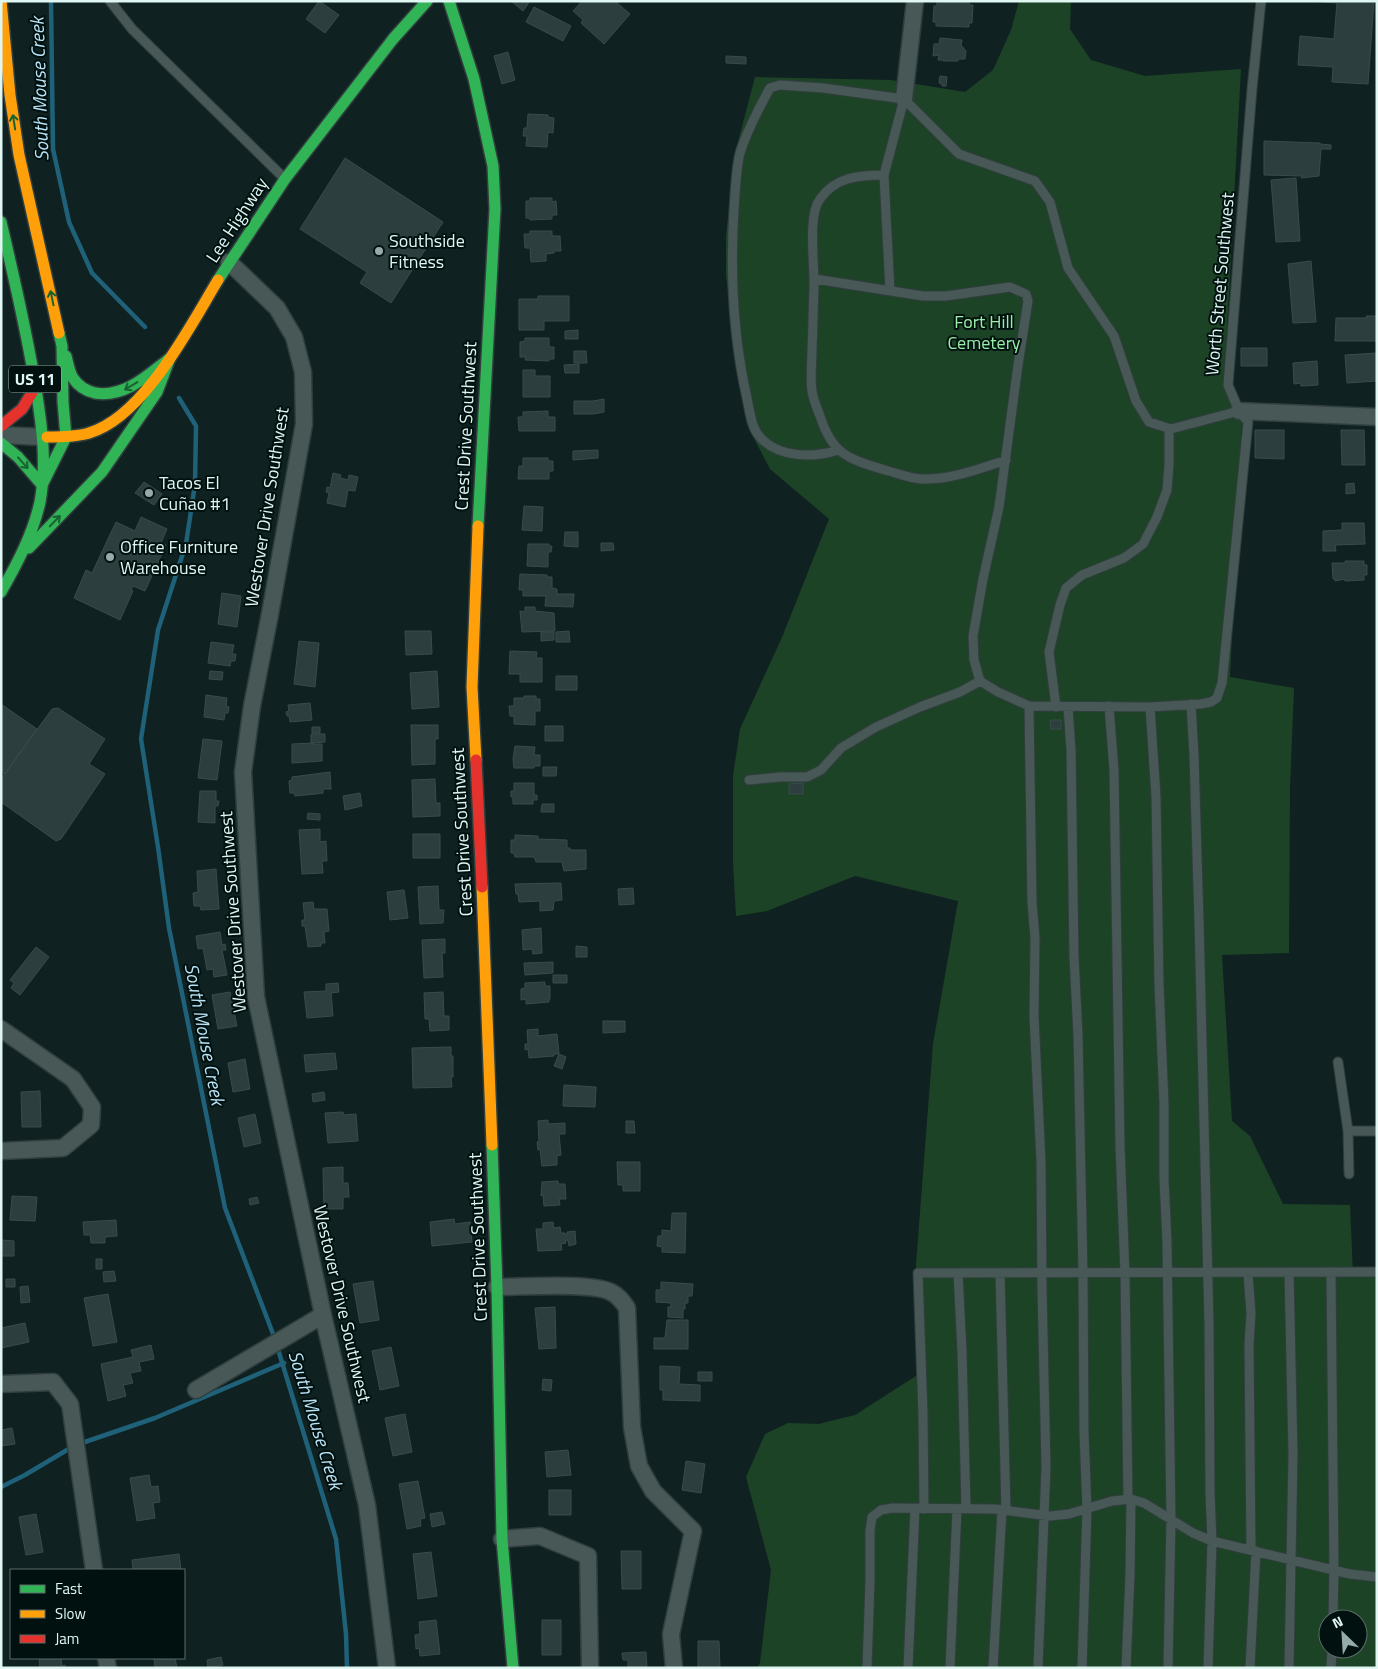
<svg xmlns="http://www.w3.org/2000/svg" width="1378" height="1669" viewBox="0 0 1378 1669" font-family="'Titillium Web',sans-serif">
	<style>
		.green { fill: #1d4326; fill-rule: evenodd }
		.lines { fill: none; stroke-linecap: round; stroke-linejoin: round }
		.stream { stroke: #20617a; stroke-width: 4.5 }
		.building { fill: #2c3e3e; stroke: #3a4b4c }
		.lane-casing { stroke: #303e3d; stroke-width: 11 }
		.street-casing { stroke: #303e3d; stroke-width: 19 }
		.fast-casing { stroke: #303e3d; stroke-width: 14 }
		.slow-casing { stroke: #303e3d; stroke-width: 14 }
		.jam-casing { stroke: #303e3d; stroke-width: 14 }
		.lane { stroke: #475856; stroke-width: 9 }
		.street { stroke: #475856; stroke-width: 16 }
		.fast { stroke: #30b455; stroke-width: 11 }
		.slow { stroke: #ff9f0a; stroke-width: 11 }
		.jam { stroke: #e5322d; stroke-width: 11 }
		.oneway { stroke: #186232 }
		.poi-dot { fill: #96acaa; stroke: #01110f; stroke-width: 2 }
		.labels { text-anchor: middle; stroke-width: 4; stroke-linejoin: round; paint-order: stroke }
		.shield { fill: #01110f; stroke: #9cb1af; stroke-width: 1 }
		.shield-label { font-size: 16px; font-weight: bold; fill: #dff6f3 }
		.street-label { font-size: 18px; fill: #dff6f3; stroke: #01110f }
		.poi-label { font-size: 18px; fill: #dff6f3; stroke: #01110f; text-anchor: start }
		.park-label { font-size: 18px; fill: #99efa7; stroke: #01110f }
		.water-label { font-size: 19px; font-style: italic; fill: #bae4f8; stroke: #01110f }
	</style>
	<rect width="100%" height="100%" fill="#0f2221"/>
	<path class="green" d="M1019,1H1071L1070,29L1091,60L1145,76L1241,69L1224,384L1242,422L1230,677L1294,688L1290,788L1289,953L1222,955L1232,1121L1250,1136L1283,1204L1350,1205L1353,1274H1377V1668H757L760,1663L771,1570L746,1477L765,1434L788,1423L819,1424L855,1415L916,1376V1264L933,1044L958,901L855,876L767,911L736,916L733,863V776L740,729L783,635L829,519L770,469L750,431L726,277V236L734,157L755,77L891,80L965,92L993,70L1011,30ZM1328,1619H1358V1649H1328Z"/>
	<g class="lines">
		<path class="stream" d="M51,1L53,149L69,222L92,273L145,327
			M179,398L196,426L195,484L186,544L158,630L141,739L158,847L169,928L225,1208L275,1339
			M277,1346L336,1539L346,1634L347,1668
			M79,1444L155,1418L284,1363
			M1,1487L25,1475L72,1447"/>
	</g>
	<path class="building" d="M319,1L339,15L325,33L306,19Z
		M511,1H530L523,11Z
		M582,1H615L630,14L604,44L581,23L583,20L573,11Z
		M937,1L969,2V5H973L972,23H969V27L936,26V22H933L934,6H937Z
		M1309,1H1374L1368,84L1332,82L1333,67L1298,65L1300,36L1334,39L1337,3Z
		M534,7L571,26L563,41L526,22Z
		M940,38L962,40L961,45L966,51L965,59H958V61H943V60H938L939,55L933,56L934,44H939Z
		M508,52L515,80L502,84L494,56Z
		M726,56L746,57V64L726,63Z
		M940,76L947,77L946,86H942V84L939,83Z
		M528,114L548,115V117L554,118L553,133L548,132L547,147L526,146L527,136H523L524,128H527Z
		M1264,141L1320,143V144L1331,145V149H1321L1319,176L1301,178L1302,176L1264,175Z
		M345,158L443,222L391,303L360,283L367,272L300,229Z
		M1296,178L1300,241L1276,242L1271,180Z
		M530,198H552V202L556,201L557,215H552V219L530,220L529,218H526V201H530Z
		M530,231H552V236H560L561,251H554V253L546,254V261L531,262L530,248H525L524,234H530Z
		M1311,261L1316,322L1293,323L1288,264Z
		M538,296H569V321H544V330H519V299H538Z
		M1366,316H1377V341H1335L1336,318H1367Z
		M578,330V339H565V331Z
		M525,338H549V347H554V359H549V361L525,360L526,357H520V342L525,341Z
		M1241,348H1267V366H1241Z
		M574,351H586L587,363H574Z
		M1377,353V381L1347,383L1345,355Z
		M1317,361L1318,385L1301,386V383L1294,384L1293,363Z
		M579,364V373H565L564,365Z
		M523,370H535V376H550V397H523Z
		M604,399V412L593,414H574V401H593Z
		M548,411V417H555V431H519L518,417H523V412Z
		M1255,430H1284V459L1255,458Z
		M1341,430H1364L1365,465H1342Z
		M598,450V458L573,460V451Z
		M523,458H548V461H553V471H549V479H518L519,466H523Z
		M333,473L341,475L340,478L348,480L349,475L358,477L355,491L348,490L345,507L327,503L329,493L326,492L327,487L330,488Z
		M144,482L162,494L154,505L135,493Z
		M1354,483L1355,493L1346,494V484Z
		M524,506L543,507L542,531L522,530Z
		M141,517L167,529L161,543L166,545L145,591L133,586L131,590L133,591L120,620L74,598L86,570L92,573L116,522L135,531Z
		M1342,523H1364L1365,544L1335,545L1336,551H1323V531L1342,530Z
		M565,532H578V547L564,546Z
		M601,543H613L614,550L601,551Z
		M528,544H549V546H552L551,552H548V567L527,566Z
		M1345,561H1364V565H1367V575H1364V580L1345,581V579L1335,581V579H1333L1332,563H1345Z
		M520,574L547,575V577H552V588L557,589V594H574L573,607L545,606L546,596H523V590H519Z
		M222,593L241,596L237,627L218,624Z
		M525,607H535V611L554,613L555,631L522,632L520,611L525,612Z
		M405,631H431L432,654L406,655Z
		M569,631L570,642H556V632Z
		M541,632H554V640L541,641Z
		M299,641L319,643L315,687L294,684Z
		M211,642L234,645L232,654H236L235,661H231L230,666L208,663Z
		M510,651L537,652L536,658H542V682H520V674H509Z
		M210,671L223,672L222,680L209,679Z
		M437,671L439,707L412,709L410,673Z
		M556,676H577V690H556Z
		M206,695L227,698L226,706L229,707L228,713H225L224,720L204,717Z
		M524,696H536V699H540V711H535V725L514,724V716H510L509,706H514V698H524Z
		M310,703L312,720L290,722L289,716H287L286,712L289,711L288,705Z
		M1,704L37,729L5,774L1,772Z
		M58,708L105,739L89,764L105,774L61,839L56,841L1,802V779L52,709Z
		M1050,720H1061V729H1051Z
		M411,725H438V739H435V764L412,765Z
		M545,726H563V741H545Z
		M312,727H320V733H312Z
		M311,734H325V742L311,743Z
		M203,739L222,741L217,780L198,778Z
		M314,743L312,744H322V761L292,763V744Z
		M515,746L535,747L534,755H540V766H534V768H514L513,759Z
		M543,767H557L556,776H543Z
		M330,772L331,789H323V793L315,794L295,796L294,793H290L289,781L292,780V777Z
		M435,779L436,803H440V816L413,817L412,780Z
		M514,783H534V795H537V800H533V804H513V797H511V791H514Z
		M803,783V794H789V784Z
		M200,791H216V801H219L218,806H215V823L198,822Z
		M360,793L362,806L345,810L343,796Z
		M542,804H554V812H541Z
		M308,813L320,814V820L307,819Z
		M320,829V842L326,841L327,861H322L323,873L302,874L299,830Z
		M413,834H440V858H413Z
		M515,835L538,836V839L567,840V848H570V850H586V869L564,871L562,862H536L534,857H515L514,853H511V840H515Z
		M216,869L219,909L201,910L200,906H194L193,893L198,892L197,871Z
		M561,883L562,900L554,901L553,910L540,911V901L519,902L518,894H516L515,884Z
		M438,886L439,910H444L443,923L420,924L418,887Z
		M633,888L634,904L619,905L618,889Z
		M404,890L408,918L390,920L387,892Z
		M313,902L314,909H327L329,931L324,932L325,943H321V946L308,947L305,926H302V920H305L303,903Z
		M541,928L542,953L533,954L532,949L523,950L522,930Z
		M220,932L222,945L225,944L226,950H222L227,975L214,977L213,969L207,970L203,948L198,949L196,936Z
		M445,939V953H442L443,977L424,978L422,940Z
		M576,946L587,947V957H576Z
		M36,947L49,957L20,995L11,988L14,983L10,980Z
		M553,962V973L525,975L524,963Z
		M553,975H567V983H553Z
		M545,982V986H550V999H549V1002L526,1004V999L521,1000V989L525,988V983Z
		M338,983L339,992L331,993L333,1016L307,1018L304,992L326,991V984Z
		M230,992L237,1026L218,1029L212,995Z
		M443,992L444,1016H449V1030L430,1031L429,1019H425L424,993Z
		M603,1021H625V1032L603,1033Z
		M538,1029V1036L557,1034L559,1054L566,1057L562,1069L554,1066L559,1054H554V1056L529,1058L528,1049L525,1050V1044H528L527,1030Z
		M451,1047V1056H453V1077H451L452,1087L413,1088L412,1048Z
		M335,1053L337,1069L306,1072L304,1055Z
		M245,1059L250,1089L233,1092L228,1063Z
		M564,1085L596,1087L595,1107L563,1106Z
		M40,1091L41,1127H22L21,1092Z
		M324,1092L325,1100L313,1102L312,1094Z
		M343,1112L344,1115L356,1114L358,1141L328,1143L325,1113Z
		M255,1114L261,1143L244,1147L238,1118Z
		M548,1120V1124L565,1123V1134H559L561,1155L557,1156V1165L542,1166L540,1149L538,1150L537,1142H539L538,1121Z
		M626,1121H634L635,1133H626Z
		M617,1162H640V1191H623V1185H618Z
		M343,1167V1183H348L349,1197H343V1209H324L323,1168Z
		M558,1181V1184H565L566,1199H559L560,1205L544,1206L543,1195L541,1196L542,1182Z
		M12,1196L37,1197L35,1221L10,1220Z
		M257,1197L259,1203L250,1205L249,1199Z
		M672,1213H686L685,1253L662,1252V1247L657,1246L658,1236H662V1230L671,1231Z
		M454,1219L455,1224L470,1222L472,1242L432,1246L430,1222Z
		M116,1220L117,1236L105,1237V1243H91L90,1235H84L83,1222Z
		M553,1222L554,1228L560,1227L561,1233H565L566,1236H567V1232L575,1231L576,1244L569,1246L568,1240L565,1241L566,1243L561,1244L562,1250L538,1251L536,1229H543V1223Z
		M1,1240L14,1241V1256H1Z
		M96,1259H102V1269H96Z
		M114,1271L116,1281L104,1282L103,1272Z
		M6,1279H15V1287H6Z
		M373,1281L379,1320L360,1323L353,1284Z
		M661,1282L693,1284L692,1296H688V1303H685V1309H683V1318L668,1317V1307H671V1303L656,1302V1290H661Z
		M28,1286L30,1302L21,1303L20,1287Z
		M108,1294L117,1342L93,1346L84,1298Z
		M555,1307L556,1348L539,1349L535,1308Z
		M667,1320H688V1349H654V1338H665Z
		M25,1323L29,1342L1,1348V1328Z
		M151,1345L154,1359L139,1362L141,1371L130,1373L133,1383L123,1385L126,1396L108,1401L101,1364L133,1357L131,1350Z
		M391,1347L399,1386L380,1390L372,1351Z
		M660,1366L680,1367L679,1384L700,1385V1401L663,1400V1390H660Z
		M698,1372H712V1381H698Z
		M543,1379L552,1380L551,1391L542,1390Z
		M405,1414L412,1452L393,1456L385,1418Z
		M12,1428L15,1444L1,1446V1430Z
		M568,1450L571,1475L547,1477L545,1452Z
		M686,1461L705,1464L701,1493L682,1490Z
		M149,1475L151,1487L158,1486L160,1502L153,1503L155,1518L137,1521L130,1478Z
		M418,1481L425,1518L420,1519L421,1526L407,1529L399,1484Z
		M549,1490H571V1515H549Z
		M442,1512L445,1524L432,1527L430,1514Z
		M36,1514L43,1552L26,1555L19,1517Z
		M621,1551H641V1589H622Z
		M431,1552L437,1596L418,1599L413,1554Z
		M179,1554L181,1570H133L132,1560Z
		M436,1620L440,1654L420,1656L419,1648L416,1649L415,1635L420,1634L419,1622Z
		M542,1620H561V1655H542Z
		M698,1641H719L720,1668H698Z
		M646,1652L647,1668H628V1660H623L622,1653Z
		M221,1657L223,1665L208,1668L207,1660Z
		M39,1658H61L62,1666L65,1665V1668H40Z
		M154,1658H175L177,1668H155Z"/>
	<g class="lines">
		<defs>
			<path id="lane" d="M110,1L132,29L285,179
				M884,175C859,175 835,177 820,199C807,216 815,266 814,289C813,309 813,329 812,349C812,363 810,377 812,391C813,399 817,408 820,416C832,454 848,459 885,470C896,473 909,478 921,479C950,480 979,469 1006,460
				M815,279L923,296H946L1010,287L1026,294L1028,301L1018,365L999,507L983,579L973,636L974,660L980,681L998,692L1029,706L1150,707L1201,704L1211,702L1217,698L1222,683L1248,422L1239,411L1228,385L1252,89L1261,1
				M890,291L884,175L904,99
				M838,450C814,458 778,458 760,437C751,427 750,412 747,398C733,336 730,274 734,210C735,194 736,169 740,153C747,131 759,108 770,88L780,85L823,88L904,99L959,154L1035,181L1050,202L1068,268L1114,336L1136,401L1149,422L1171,429L1239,411
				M1191,704L1194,756L1199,921L1209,1323L1210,1492L1212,1541L1208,1668
				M1029,706L1032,902L1035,938L1034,1016L1041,1162L1042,1287L1046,1467L1038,1668
				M1109,706L1114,770L1120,1146L1125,1273L1128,1500
				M1056,707L1049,652L1060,605L1066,588L1082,575L1124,558L1143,544L1157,517L1167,490L1169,465V429
				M1068,707L1071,750L1074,956L1078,1036L1083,1273L1084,1433L1087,1509L1082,1668
				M1150,707L1156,796L1159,984L1164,1104V1179L1167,1242L1171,1520L1168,1668
				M749,780L780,777H807L821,770L841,748L876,727L920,707L960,692L980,681
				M1338,1062L1348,1131H1377
				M1348,1131L1349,1174
				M1289,1272L1293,1454L1289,1668
				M1331,1272L1334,1569L1333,1619
				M958,1273L962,1351L966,1509
				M1000,1273L1006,1511
				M1248,1273L1251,1314L1249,1344L1251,1550
				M924,1509L923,1414L918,1273L1377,1272
				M867,1668L870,1581V1531L872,1517L881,1510L893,1508L995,1509L1050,1516L1069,1514L1112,1501L1131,1499L1144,1503L1193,1533L1212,1541L1350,1574L1377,1577
				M908,1668L915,1508
				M950,1668L957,1509
				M993,1668L1002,1510
				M1126,1668L1130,1575L1131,1499
				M1250,1668L1256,1551
				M1331,1668L1332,1649"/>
			<path id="street" d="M904,99L915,1
				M229,262L277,308L294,337L303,372L304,424L270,614L252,706L243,772L256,997L323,1315L367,1505L387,1668
				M1239,411L1377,417
				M1,435L43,437
				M1,1029L73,1079L92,1107L91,1125L63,1148L1,1151
				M497,1287C521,1287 592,1282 611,1292C619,1296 622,1301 627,1308L632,1427L639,1466L653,1491L693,1531L671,1634L674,1668
				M1,1384L53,1382L70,1404L94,1570
				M196,1390L323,1315
				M502,1539L540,1536L588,1556L590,1668
				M106,1658L108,1668"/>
			<path id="fast" d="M449,1L474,79L493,166L495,209L478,526
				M1,222C14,277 27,333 36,389C42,426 47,464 40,502C33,534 17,564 1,592
				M218,280L285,179L393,39L427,1
				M66,356C68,363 69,372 73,378C78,386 87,391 95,393C125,398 148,375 170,358
				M1,443L18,457L42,485
				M42,485L66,437L63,402L62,346L59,333
				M29,548L102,472L157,392L170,358
				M492,1145L497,1287L502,1539L513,1668"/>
			<path id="slow" d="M1,1L10,95L19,155L59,333
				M47,437C61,437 76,437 89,433C144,417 190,326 218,280
				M476,760L472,687L478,526
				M482,887L492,1145"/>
			<path id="jam" d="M1,426L22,409L36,386
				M476,760L482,887"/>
		</defs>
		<use href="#lane" class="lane-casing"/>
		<use href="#street" class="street-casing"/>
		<use href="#fast" class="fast-casing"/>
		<use href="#slow" class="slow-casing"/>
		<use href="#jam" class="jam-casing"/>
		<use href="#lane" class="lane"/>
		<use href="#street" class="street"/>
		<use href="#fast" class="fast"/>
		<use href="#slow" class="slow"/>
		<use href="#jam" class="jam"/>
	</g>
	<defs><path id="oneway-shaft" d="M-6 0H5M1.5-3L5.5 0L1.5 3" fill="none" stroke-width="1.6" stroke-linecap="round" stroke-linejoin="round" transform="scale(1.25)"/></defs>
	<g class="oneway">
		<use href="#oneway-shaft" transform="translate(14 122) rotate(-99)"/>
		<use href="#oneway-shaft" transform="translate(52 298) rotate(-102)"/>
		<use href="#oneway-shaft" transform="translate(131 386) rotate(149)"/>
		<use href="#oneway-shaft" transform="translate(23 463) rotate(48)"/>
		<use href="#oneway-shaft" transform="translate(55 521) rotate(-46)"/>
	</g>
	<g class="poi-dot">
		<circle cx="379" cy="251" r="5"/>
		<circle cx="149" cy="493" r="5"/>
		<circle cx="110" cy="557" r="5"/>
	</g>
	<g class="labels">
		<rect class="shield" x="9" y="365.5" width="52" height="27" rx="4"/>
		<g class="shield-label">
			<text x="35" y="385">US 11</text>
		</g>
		<g class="street-label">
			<text transform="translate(237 220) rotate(-57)" y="6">Lee Highway</text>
			<text transform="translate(1220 284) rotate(-85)" y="6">Worth Street Southwest</text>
			<text transform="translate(466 426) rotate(-87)" y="6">Crest Drive Southwest</text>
			<text transform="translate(267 507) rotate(-81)" y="6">Westover Drive Southwest</text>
			<text transform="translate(462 832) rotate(-93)" y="6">Crest Drive Southwest</text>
			<text transform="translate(233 912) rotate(-94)" y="6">Westover Drive Southwest</text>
			<text transform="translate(478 1237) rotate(-92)" y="6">Crest Drive Southwest</text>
			<text transform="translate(342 1304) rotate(77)" y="6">Westover Drive Southwest</text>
		</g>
		<g class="poi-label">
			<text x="389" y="247">Southside<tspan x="389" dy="21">Fitness</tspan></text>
			<text x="159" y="489">Tacos El<tspan x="159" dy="21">Cuñao #1</tspan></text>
			<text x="120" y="553">Office Furniture<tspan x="120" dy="21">Warehouse</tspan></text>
		</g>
		<g class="park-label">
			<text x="984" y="328">Fort Hill<tspan x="984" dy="21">Cemetery</tspan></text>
		</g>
		<g class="water-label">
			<text transform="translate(39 89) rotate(-92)" y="7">South Mouse Creek</text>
			<text transform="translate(205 1034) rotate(79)" y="7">South Mouse Creek</text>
			<text transform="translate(316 1420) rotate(73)" y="7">South Mouse Creek</text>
		</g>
	</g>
	<rect width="1378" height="1669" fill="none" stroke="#dff6f3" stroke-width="5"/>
	<rect x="10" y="1569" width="175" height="90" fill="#01110f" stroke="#5a6d6a"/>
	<rect x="20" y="1585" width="25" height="8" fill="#30b455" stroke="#5a6d6a"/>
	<text x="55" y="1594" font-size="15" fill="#dff6f3">Fast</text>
	<rect x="20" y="1610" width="25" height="8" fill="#ff9f0a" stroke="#5a6d6a"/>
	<text x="55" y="1619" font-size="15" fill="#dff6f3">Slow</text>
	<rect x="20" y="1635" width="25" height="8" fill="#e5322d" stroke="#5a6d6a"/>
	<text x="55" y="1644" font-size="15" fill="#dff6f3">Jam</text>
	<g transform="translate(1343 1634) rotate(335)"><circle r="24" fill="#01110f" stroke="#5a6d6a"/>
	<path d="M0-4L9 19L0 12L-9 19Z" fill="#96acaa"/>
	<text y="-8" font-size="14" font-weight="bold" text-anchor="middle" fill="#dff6f3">N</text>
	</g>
</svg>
